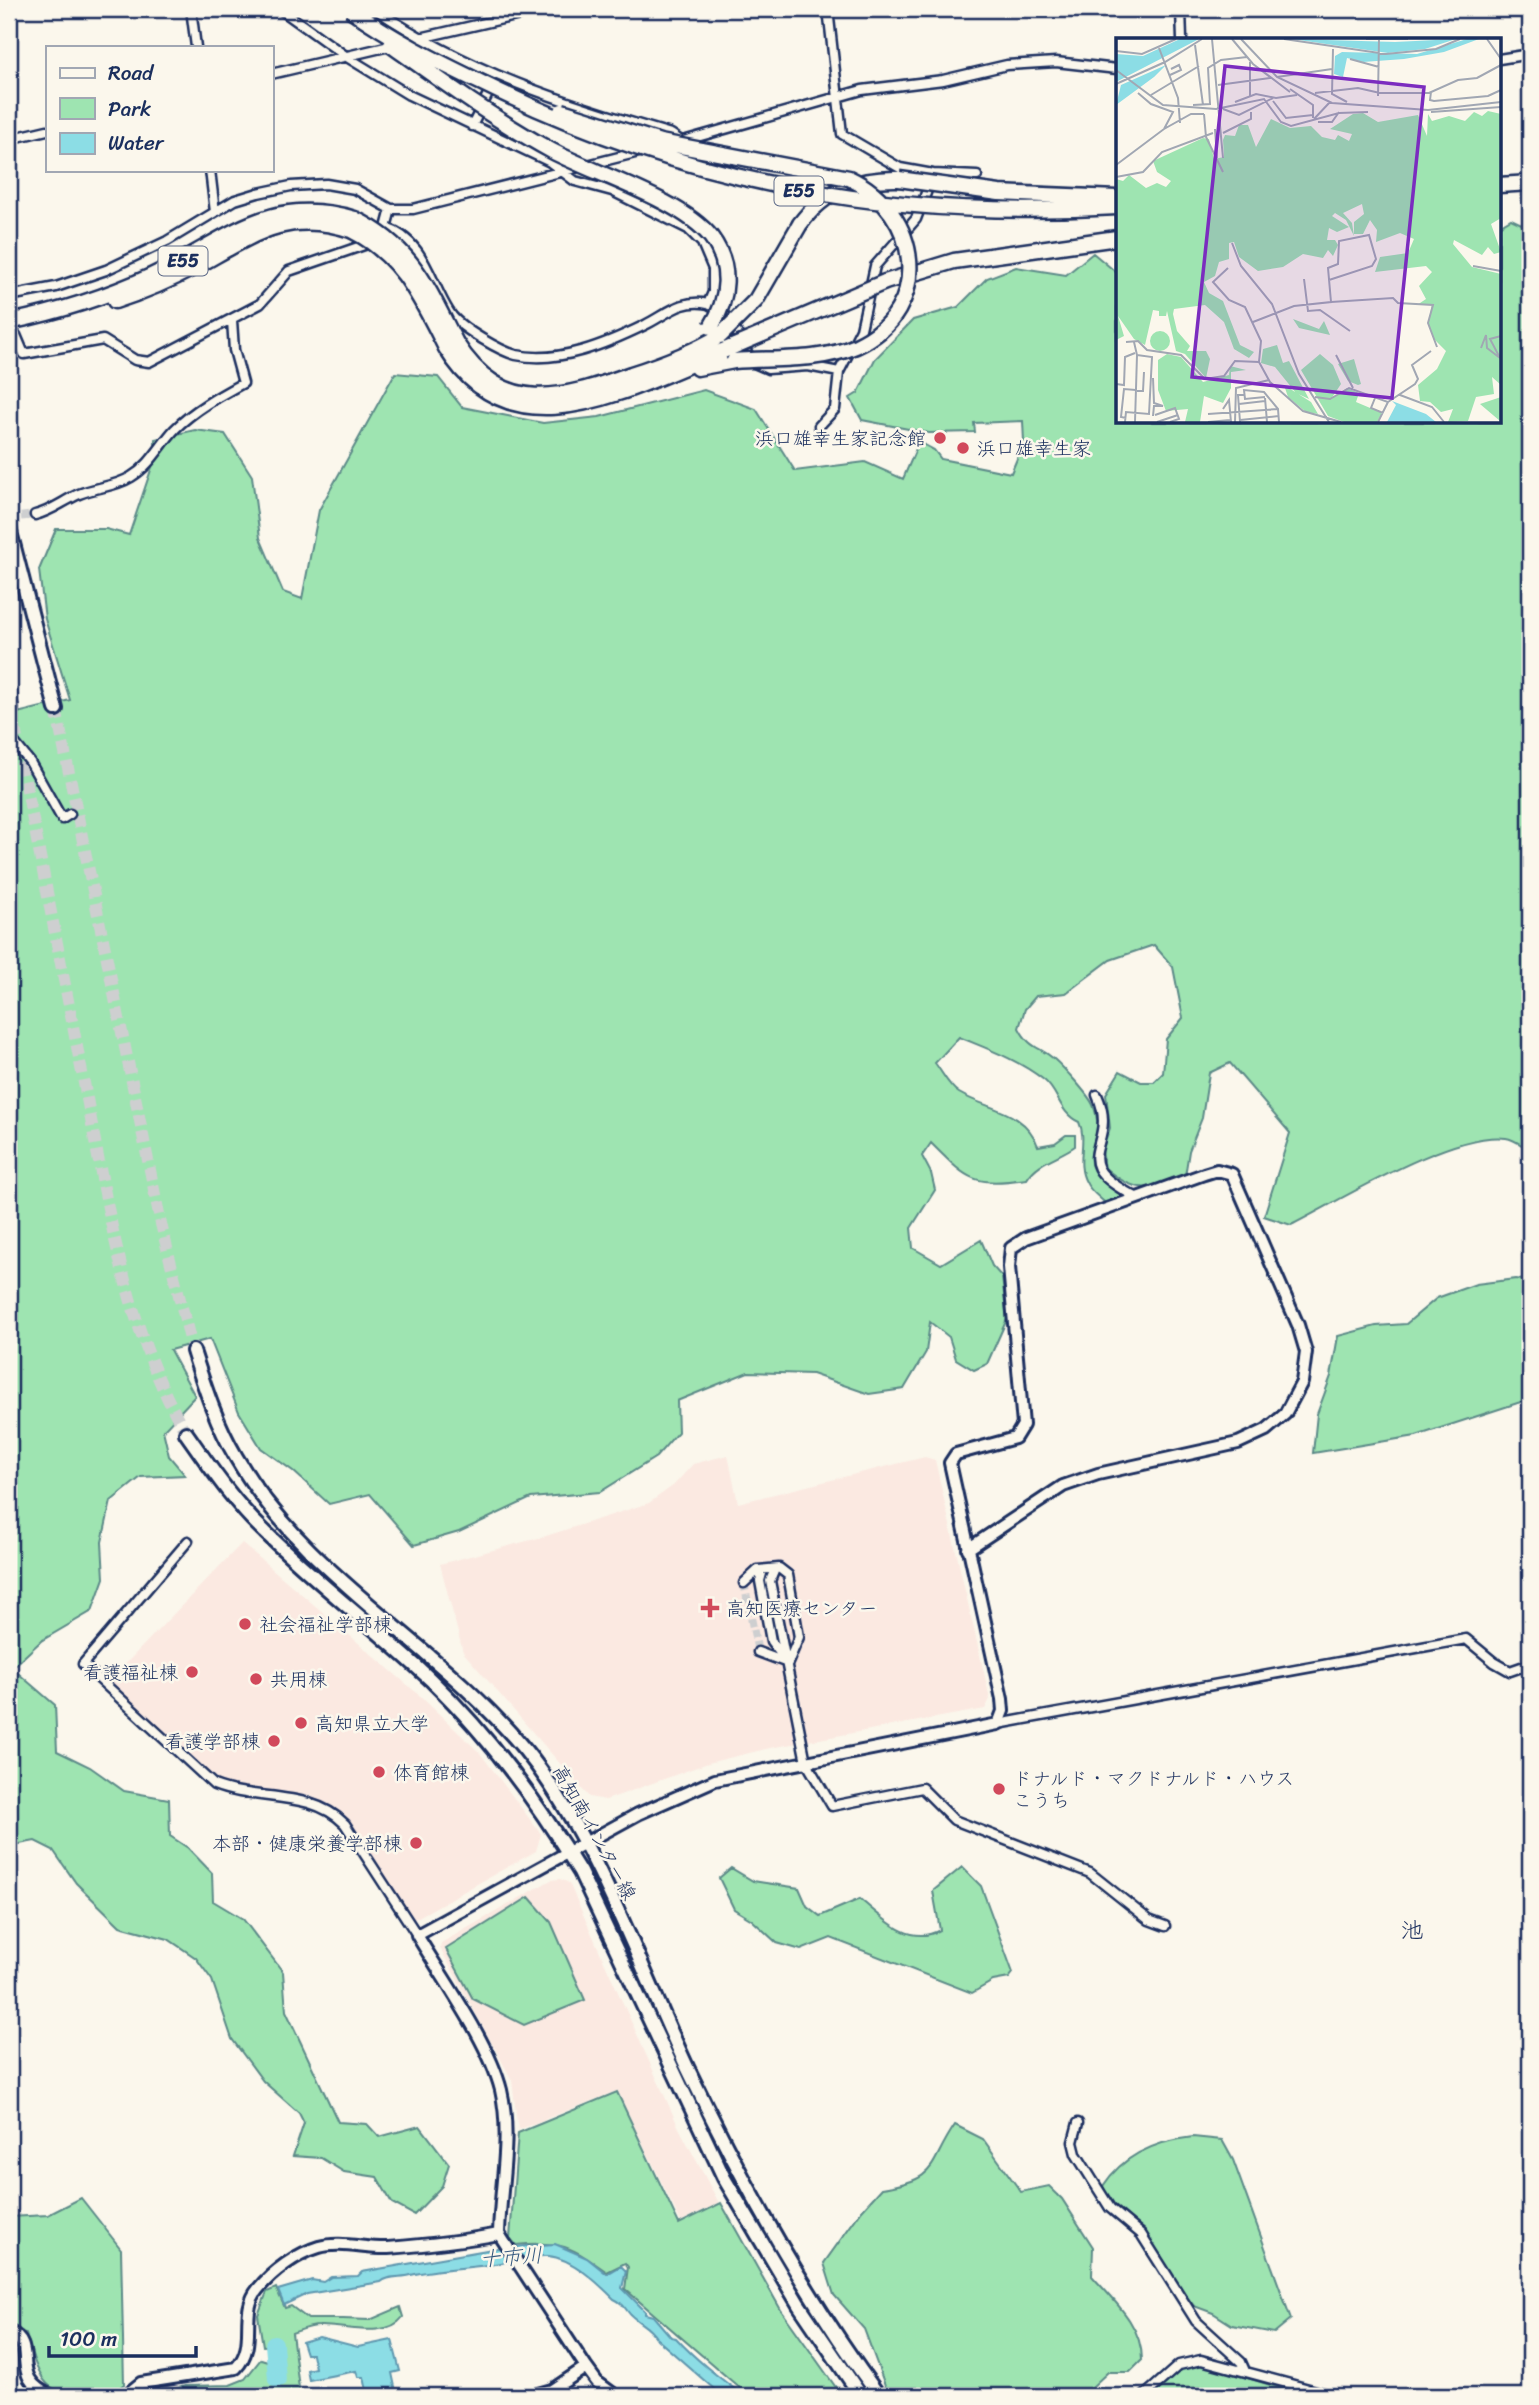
<svg xmlns="http://www.w3.org/2000/svg" width="1539" height="2405" viewBox="0 0 1539 2405" font-family="Sriracha,'Klee One',sans-serif">
	<style>
		.built { fill: #fbe9e1 }
		.green { fill: #9ee4b1; stroke: #5c8a88; stroke-width: 2 }
		.water { fill: #8cdde5; stroke: #5f97af; stroke-width: 2 }
		.lines { fill: none; stroke-linecap: round; stroke-linejoin: round }
		.river { stroke: #8cdde5; stroke-width: 18 }
		.minor-tunnel { stroke: #cecfd0; stroke-width: 8; stroke-dasharray: 8 4; stroke-linecap: butt }
		.secondary-tunnel { stroke: #cecfd0; stroke-width: 12; stroke-dasharray: 12 6; stroke-linecap: butt }
		.minor-casing { stroke: #1b2f5e; stroke-width: 13 }
		.tertiary-casing { stroke: #1b2f5e; stroke-width: 16 }
		.secondary-casing { stroke: #1b2f5e; stroke-width: 18 }
		.motorway-casing { stroke: #1b2f5e; stroke-width: 19 }
		.minor { stroke: #fbf7ec; stroke-width: 8 }
		.tertiary { stroke: #fbf7ec; stroke-width: 10 }
		.secondary { stroke: #fbf7ec; stroke-width: 12 }
		.motorway { stroke: #fbf7ec; stroke-width: 14 }
		.motorway-bridge-casing { stroke: #1b2f5e; stroke-width: 19; stroke-linecap: butt }
		.motorway-bridge { stroke: #fbf7ec; stroke-width: 14 }
		.poi-dot { fill: #d1495b; stroke: #fbf7ec; stroke-width: 2.5 }
		.labels { text-anchor: middle; stroke-width: 5; stroke-linejoin: round; paint-order: stroke }
		.shield { fill: #fbf7ec; stroke: #5e6b89; stroke-width: 2 }
		.shield-label { font-size: 18px; font-weight: bold; fill: #1b2f5e }
		.poi-label { font-size: 19px; fill: #1b2f5e; stroke: #fbf7ec; text-anchor: start }
		.street-label { font-size: 19px; fill: #1b2f5e; stroke: #fbf7ec }
		.water-label { font-size: 21px; font-style: italic; fill: #375a80; stroke: #fbf7ec }
		.quarter-label { font-size: 23px; fill: #1b2f5e; stroke: #fbf7ec }
		.inset-road { fill: none; stroke: #a1a7b3; stroke-width: 2 }
		.view { fill: #7b2cbf; fill-opacity: 0.15; stroke: #7b2cbf; stroke-width: 3.5 }
		.inset-edge { fill: none; stroke: #1b2f5e; stroke-width: 3.5 }
	</style>
	<rect width="100%" height="100%" fill="#fbf7ec"/>
	<filter id="ink" filterUnits="userSpaceOnUse"><feTurbulence type="fractalNoise" baseFrequency=".0143" numOctaves="2"/><feDisplacementMap in="SourceGraphic" scale="14" xChannelSelector="R" yChannelSelector="G"/><feConvolveMatrix kernelMatrix="1 2 1 2 8 2 1 2 1" color-interpolation-filters="sRGB"/></filter>
	<g filter="url(#ink)">
		<path class="built" d="M728,1455L738,1503L925,1457L935,1460L990,1699L985,1709L770,1748L708,1763L606,1800L589,1797L463,1652L440,1564L546,1536L649,1503L674,1485L693,1464Z
			M242,1543L418,1694L480,1753L541,1834L536,1851L413,1920L351,1823L336,1809L310,1796L244,1790L212,1778L109,1681Z
			M560,1879L569,1883L679,2128L719,2203L681,2222L617,2091L518,2130L512,2080L440,1948L441,1943L551,1880Z"/>
		<path class="green" d="M1511,219L1530,228V1150C1523,1146 1514,1139 1506,1138C1452,1131 1341,1200 1291,1225L1264,1216L1290,1133L1230,1063L1209,1073L1202,1118L1189,1151L1185,1176C1148,1190 1137,1195 1105,1168L1102,1151L1110,1128L1106,1094L1120,1071L1141,1082H1154L1163,1073L1166,1039L1183,1018L1173,967L1154,945L1110,960L1066,993L1036,996L1025,1009L1019,1028C1030,1049 1039,1046 1054,1059C1063,1067 1089,1095 1093,1105C1111,1148 1061,1158 1122,1196L1105,1203C1099,1197 1089,1190 1086,1182C1075,1162 1088,1141 1079,1122C1059,1113 1059,1092 1044,1080C1019,1060 988,1049 959,1037L935,1063C942,1072 949,1087 959,1093C988,1110 1025,1110 1038,1146L1055,1143L1066,1135H1075V1146C1058,1158 1038,1161 1027,1179C972,1186 969,1181 931,1143L922,1156L931,1173L935,1190L911,1228L913,1248L941,1264L981,1240L992,1266L1002,1277L1007,1319L987,1364L974,1370L956,1359L949,1337L930,1322L926,1352L904,1389L869,1394L812,1374L748,1372L677,1401L678,1432L656,1457L600,1492L531,1498L459,1532L414,1545L370,1494L329,1504L293,1471L261,1448L239,1412L210,1339L170,1350L195,1396L163,1430L169,1456L185,1475L141,1477L111,1501L102,1542L104,1578L92,1611L41,1641L12,1668L55,1705L57,1751L90,1767L124,1791L169,1799L170,1836L188,1848L212,1873L213,1901L243,1919L283,1972L286,2011L338,2122L367,2124L379,2137L420,2126L449,2164L442,2186L414,2215L392,2203L377,2177L344,2172L321,2158L293,2156L304,2123L299,2113L263,2081L232,2039L212,1980L196,1958L168,1939L120,1926L76,1883L53,1850L35,1841L9,1846V715L70,700L45,619L39,570L56,529H106L129,535L155,458V439L195,430L225,434L252,476L260,538L283,592L302,599L319,510L395,373L438,377L462,407L543,423L599,417L704,390L756,409L795,471L865,462L903,479L919,442L934,450L941,459L1011,473L1024,442L1023,421L974,423L975,432L929,433L862,420L850,398L858,393L875,359L913,320L958,307L987,278L1016,267L1066,275L1093,253L1117,273V422H1499V226Z
			M1516,1279L1530,1281V1399L1416,1436L1313,1453L1317,1414L1331,1376L1338,1336L1376,1326L1406,1324L1437,1298L1476,1284Z
			M962,1867L981,1886L1013,1973L1009,1978L993,1981L972,1993L831,1938L801,1950L777,1943L752,1920L734,1909L719,1878L731,1868L753,1881L799,1888L807,1906L820,1916L860,1899C883,1918 909,1947 940,1930L933,1891Z
			M529,1897L551,1922L585,2000L524,2025L473,1999L446,1949Z
			M617,2092L679,2224L721,2203L781,2310L842,2396H749L625,2289L628,2267L625,2263L607,2272C572,2247 561,2240 516,2245L510,2238L518,2133Z
			M955,2125L983,2139L1021,2192L1049,2186L1062,2199L1093,2247L1092,2276C1114,2301 1142,2325 1142,2360L1130,2372H1108L1093,2386L1089,2396H893L886,2388L864,2329L834,2295L824,2263L862,2210L882,2188C940,2179 927,2166 955,2125Z
			M1193,2137L1222,2140L1233,2160L1291,2319L1274,2333L1232,2325L1213,2313L1194,2306L1171,2278L1152,2241L1111,2205L1103,2186C1123,2155 1157,2141 1193,2137Z
			M81,2198L121,2249L124,2384L110,2396C48,2396 42,2392 26,2334L9,2322V2217L48,2215Z
			M276,2288L285,2308L291,2306L308,2319H343L370,2320L400,2307L403,2317C386,2340 343,2325 319,2326C310,2326 301,2330 292,2333L300,2396H154L185,2386L230,2385L245,2379L261,2359L274,2363V2376L279,2378L277,2345L263,2346L258,2315L267,2292Z
			M9,2355C19,2367 14,2383 23,2396H9Z
			M1199,2363L1287,2390L1286,2396H1150L1177,2371Z"/>
		<path class="water" d="M555,2244L587,2258L607,2274L621,2266L626,2271L622,2288L645,2311V2314L653,2316L671,2337L676,2338C697,2361 720,2378 744,2396H722L657,2339C650,2327 642,2325 633,2317C625,2311 626,2304 614,2299C598,2283 572,2258 548,2256C533,2255 520,2259 506,2262C474,2269 442,2267 411,2275C402,2278 388,2275 381,2282L307,2294L284,2305L278,2290L312,2280L323,2282L331,2277L358,2276L362,2272L498,2248Z
			M319,2337L358,2347L392,2340L400,2371L392,2373L397,2396H368L364,2377H358L356,2371L309,2380L307,2370L315,2368L312,2354H306L302,2342Z"/>
		<g class="lines">
			<path class="river" d="M274,2344L277,2379"/>
			<path class="minor-tunnel" d="M9,518L35,515
				M744,1583L758,1652"/>
			<path class="secondary-tunnel" d="M11,709C36,834 60,959 84,1083C107,1201 124,1327 186,1433
				M56,709L161,1224L193,1351"/>
			<defs>
				<path id="minor" d="M191,9L196,47
					M280,9L347,57L409,95L550,162L575,181L612,191L688,229L702,243L713,269V292L708,304C739,319 736,340 754,363L768,369L808,366L839,372L835,409L819,426
					M375,9C466,71 566,104 671,134L681,141
					M828,9L842,134L900,168L933,174L977,176
					M1181,9L1182,40
					M420,38L546,9
					M1499,59L1530,54
					M271,74L394,45
					M472,126L492,86
					M9,139L47,130
					M676,143L862,90L943,80L1007,65L1056,62L1117,69
					M210,170L215,212
					M386,228C426,240 432,290 452,316C463,329 500,351 516,355C559,364 606,344 645,325C667,314 682,298 708,304
					M9,296L56,287L106,270L167,241L235,200L258,193L291,186L326,184L355,189L391,209H413L643,151
					M10,296L13,313
					M16,335L24,354L103,340L135,360L149,362L260,304L289,271L370,243L386,228L391,209
					M839,372L861,329L875,266L916,219L931,180
					M35,515C52,511 63,501 79,494C96,487 115,487 131,477C151,465 160,445 175,429C194,410 219,396 243,383L234,350L232,320
					M9,736L30,762L62,819L70,814
					M1097,1095C1121,1148 1059,1159 1138,1198
					M188,1541L83,1664L214,1785C257,1802 311,1789 345,1824L417,1935
					M775,1569L770,1581L806,1762L832,1806L922,1788L954,1820L1090,1873L1149,1920L1165,1926
					M763,1570L760,1581L771,1641L786,1661
					M744,1583L758,1570L779,1568L788,1575L799,1637L788,1663
					M758,1652L785,1662
					M998,1724L1466,1639L1494,1662L1510,1671L1530,1664
					M1078,2123L1073,2142L1076,2154L1110,2208L1141,2234L1196,2321L1241,2362L1245,2371
					M1144,2396L1179,2365L1201,2360L1335,2396"/>
				<path id="tertiary" d="M499,2234C500,2187 512,2137 501,2090C489,2042 443,1979 417,1935L638,1814L715,1780L998,1724L1003,1711L1002,1699L950,1463L956,1454L1015,1438L1023,1425L1009,1267L1011,1248L1026,1238L1204,1174L1217,1170L1232,1174L1298,1325L1306,1352L1302,1382L1285,1414L1266,1430L1238,1443L1098,1474L1063,1486L968,1549
					M9,2331C41,2348 6,2377 52,2396
					M125,2396L141,2383L236,2368C259,2344 238,2313 258,2289C273,2271 296,2254 319,2247C340,2241 366,2249 388,2248C425,2245 463,2241 499,2234L586,2367L597,2382L616,2396
					M531,2396L552,2390L586,2367"/>
				<path id="secondary" d="M9,528L56,709
					M9,693L11,709
					M193,1351C205,1388 216,1423 236,1457C306,1578 438,1644 525,1750C595,1836 640,1967 687,2067C742,2182 804,2294 879,2396
					M186,1433C210,1467 234,1503 265,1532C318,1584 377,1629 431,1680C490,1737 538,1803 580,1872L724,2178L799,2305L861,2396"/>
				<path id="motorway" d="M1499,185L1530,183
					M800,224C825,190 857,178 899,179
					M885,282L954,261L1117,238
					M115,301C143,292 169,281 195,267C250,237 285,208 351,230
					M9,322C58,312 106,297 151,276C226,242 266,193 355,219
					M456,343C503,417 561,399 631,374C662,364 692,353 720,336
					M446,348C513,459 632,386 723,351
					M697,368L734,361"/>
			</defs>
			<use href="#minor" class="minor-casing"/>
			<use href="#tertiary" class="tertiary-casing"/>
			<use href="#secondary" class="secondary-casing"/>
			<use href="#motorway" class="motorway-casing"/>
			<use href="#minor" class="minor"/>
			<use href="#tertiary" class="tertiary"/>
			<use href="#secondary" class="secondary"/>
			<use href="#motorway" class="motorway"/>
			<defs>
				<path id="motorway-bridge" d="M350,9C392,39 438,62 484,84C686,184 893,221 1117,207
					M391,45C443,82 495,120 552,151C595,174 682,200 711,237C732,265 729,299 711,327
					M562,111L660,142L849,178C921,212 935,310 856,346C820,362 773,358 734,361
					M899,179L999,193L1117,198
					M355,219C413,247 428,289 456,343
					M351,230C402,255 421,299 446,348
					M720,336L756,300L800,224
					M723,351L885,282"/>
			</defs>
			<use href="#motorway-bridge" class="motorway-bridge-casing"/>
			<use href="#motorway-bridge" class="motorway-bridge"/>
		</g>
	</g>
	<g class="poi-dot">
		<circle cx="940" cy="438" r="7"/>
		<circle cx="963" cy="448" r="7"/>
		<path d="M706.5 1597.5h7v7h7v7h-7v7h-7v-7h-7v-7h7z"/>
		<circle cx="245" cy="1624" r="7"/>
		<circle cx="192" cy="1672" r="7"/>
		<circle cx="256" cy="1679" r="7"/>
		<circle cx="301" cy="1723" r="7"/>
		<circle cx="274" cy="1741" r="7"/>
		<circle cx="379" cy="1772" r="7"/>
		<circle cx="999" cy="1789" r="7"/>
		<circle cx="416" cy="1843" r="7"/>
	</g>
	<g class="labels">
		<g class="shield">
			<rect x="774.5" y="176.5" width="49" height="29" rx="5"/>
			<rect x="158.5" y="246.5" width="49" height="29" rx="5"/>
		</g>
		<g class="shield-label">
			<text x="799" y="197">E55</text>
			<text x="183" y="267">E55</text>
		</g>
		<g class="poi-label">
			<text x="926" y="445" text-anchor="end">浜口雄幸生家記念館</text>
			<text x="977" y="455">浜口雄幸生家</text>
			<text x="726" y="1615">高知医療センター</text>
			<text x="259" y="1631">社会福祉学部棟</text>
			<text x="178" y="1679" text-anchor="end">看護福祉棟</text>
			<text x="270" y="1686">共用棟</text>
			<text x="315" y="1730">高知県立大学</text>
			<text x="260" y="1748" text-anchor="end">看護学部棟</text>
			<text x="393" y="1779">体育館棟</text>
			<text x="1013" y="1785">ドナルド・マクドナルド・ハウス<tspan x="1013" dy="22">こうち</tspan></text>
			<text x="402" y="1850" text-anchor="end">本部・健康栄養学部棟</text>
		</g>
		<g class="street-label">
			<text transform="translate(595 1832) rotate(61)" y="7">高知南インター線</text>
		</g>
		<g class="water-label">
			<text transform="translate(511 2257) rotate(-4)" y="7">十市川</text>
		</g>
		<g class="quarter-label">
			<text x="1412" y="1938">池</text>
		</g>
	</g>
	<g transform="translate(1116 38)">
		<rect width="385" height="385" fill="#fbf7ec"/>
		<path d="M372,73L385,76V180L375,186L385,214L378,216L372,209L366,217L338,202L337,206L356,229L385,236V347L376,339L378,356L360,359L352,383L332,384L337,371L325,374L314,364L304,363L302,347L321,331L330,313L318,301L312,286L316,266L301,267L310,261L303,248L316,234L310,228L259,234L264,219L292,215L298,201L284,195L260,204L261,192L254,182L247,196H238V184L248,176L246,166L227,175L236,185L238,198L230,182L219,175L216,178L233,189L221,194L213,190L211,202H219L222,207L217,218L212,212L207,220L187,216L167,229L142,233L123,219L118,204L113,205V221L103,224L99,238L88,244L93,255L107,263L124,307L138,314L133,320L118,311L108,284L89,267L58,271L57,276L61,293L74,308L71,313H90L94,321L90,340L69,316L60,313L51,273L50,278H43V273L37,272L29,307L18,301L2,278L8,298L0,302V141L7,143L13,137L30,150L41,145L50,149L55,143L41,134L37,123L87,100L93,101L98,121L108,119L107,102L109,97L119,98L123,87H132L140,109L155,81L174,90L195,88L206,99L219,102L222,97L233,103L236,96L214,91L237,76L247,75L262,84L302,77L311,98L312,76L316,83L333,78L349,83L358,74L366,78ZM177,281L203,291L208,283L214,297L183,290ZM34 303a10 10 0 1 1 20 0a10 10 0 1 1-20 0ZM161,307L167,325L173,323L193,361L180,355L159,329L145,325L147,311ZM51,316L65,319L87,344L113,337L114,328L130,332L115,334V350L107,365L88,358L84,384H69L72,371L50,373L42,352V322ZM204,316L217,327L225,346L215,361L231,350L243,355L240,364L266,375L261,384H228L212,378L185,332ZM238,321L245,346L242,347L232,343L222,326ZM168,347L195,364L202,376L190,374L172,359ZM385,359V383H384L364,366Z" fill="#9ee4b1"/>
		<path d="M64,1H83L0,44V16L27,18ZM176,1L279,4L340,1L309,11L272,15ZM351,1H363L328,14L288,21L247,24L231,20L227,39L218,36L219,18L226,14L301,16ZM50,27L38,39L0,67L5,47ZM276,363L310,376L320,384H271L280,367Z" fill="#8cdde5"/>
		<path class="inset-road" d="M96,1L107,120M116,1L137,26L174,54M125,1L161,39L216,65L312,72L385,64M168,1L270,16L320,11L344,1M250,1H292M371,1L385,21M79,7L87,67M43,10L62,60L64,85M217,11L216,56L231,64M0,13L26,16L60,1M234,21L263,29M134,24V58M0,32L47,67L100,71M54,37L65,32L63,27L55,31M161,39L216,31M0,46L49,24L86,1M102,47L154,40M174,51L197,67V80M315,54L314,62L318,63L372,58L385,52M22,55L35,66L57,74L48,91M199,55L242,50L264,55H313L342,42L361,40L385,27M35,57L83,28M262,58L263,1M157,63L170,80L197,77M119,64L140,56L160,60L181,57M77,67L94,66L92,30L105,22L131,19M100,71L148,61L165,84L175,88L223,75L252,74M107,71L123,77L157,60M315,74L385,69M88,76L90,99L107,134M198,81L214,64M202,84H216L223,74M99,91L101,120M107,95L135,81V74M0,127L48,91L75,76H88M0,139L27,134L46,114L97,95M116,205L125,228L156,266L183,336L213,384M357,228L385,233M112,230L97,244L113,262L129,269L145,303L143,324M188,241L192,273L204,272L234,293M215,264L277,260L282,265L317,267L312,285L321,309M137,284L178,268L215,264L212,230L222,226L223,203L253,197L260,221L256,228L213,242M10,304L22,303L31,312L65,317L89,341L108,338L119,323L143,324L154,344L187,373L225,384M18,304L21,317L19,384M365,310L370,297L371,310L384,320L374,301L385,298M220,317L237,350M37,340L38,365L47,368H38L37,378M0,346L8,347L9,319L19,315M21,353H27L28,334M284,357L316,369L328,384M149,359L129,361L128,352L148,354L162,371L163,384M199,359L214,361L233,350L272,364L262,384M149,360L151,384M259,360L255,370L267,375M272,364L299,346L302,341L296,327L315,313M123,366L149,363M107,371L113,362L115,384M92,376L162,371M39,377L59,370L63,381L54,384M10,380L5,379L8,351L20,352M124,382L163,378M9,384L10,374L33,376L36,319L21,317M41,384L62,377M92,384L114,382M119,384L120,350L153,342M124,384L122,357H128"/>
		<path class="view" d="M109,28L308,49L276,360L76,339Z"/>
		<rect width="385" height="385" class="inset-edge"/>
	</g>
	<rect width="1539" height="2405" fill="none" stroke="#fbf7ec" stroke-width="35"/>
	<rect x="18" y="18" width="1504" height="2370" fill="none" stroke="#1b2f5e" stroke-width="2.5" filter="url(#ink)"/>
	<rect x="46" y="46" width="228" height="126" fill="#fbf7ec" stroke="#a1a7b3" stroke-width="2"/>
	<rect x="60" y="68" width="35" height="10" fill="#fbf7ec" stroke="#a1a7b3" stroke-width="2"/>
	<text x="108" y="80" font-size="21" fill="#1b2f5e">Road</text>
	<rect x="60" y="98" width="35" height="21" fill="#9ee4b1" stroke="#a1a7b3" stroke-width="2"/>
	<text x="108" y="116" font-size="21" fill="#1b2f5e">Park</text>
	<rect x="60" y="133" width="35" height="21" fill="#8cdde5" stroke="#a1a7b3" stroke-width="2"/>
	<text x="108" y="150" font-size="21" fill="#1b2f5e">Water</text>
	<path d="M49 2346v10h147v-10" fill="none" stroke="#1b2f5e" stroke-width="3.5"/>
	<text x="60" y="2346" font-size="21" fill="#1b2f5e" stroke="#fbf7ec" stroke-width="5" paint-order="stroke">100 m</text>
</svg>
